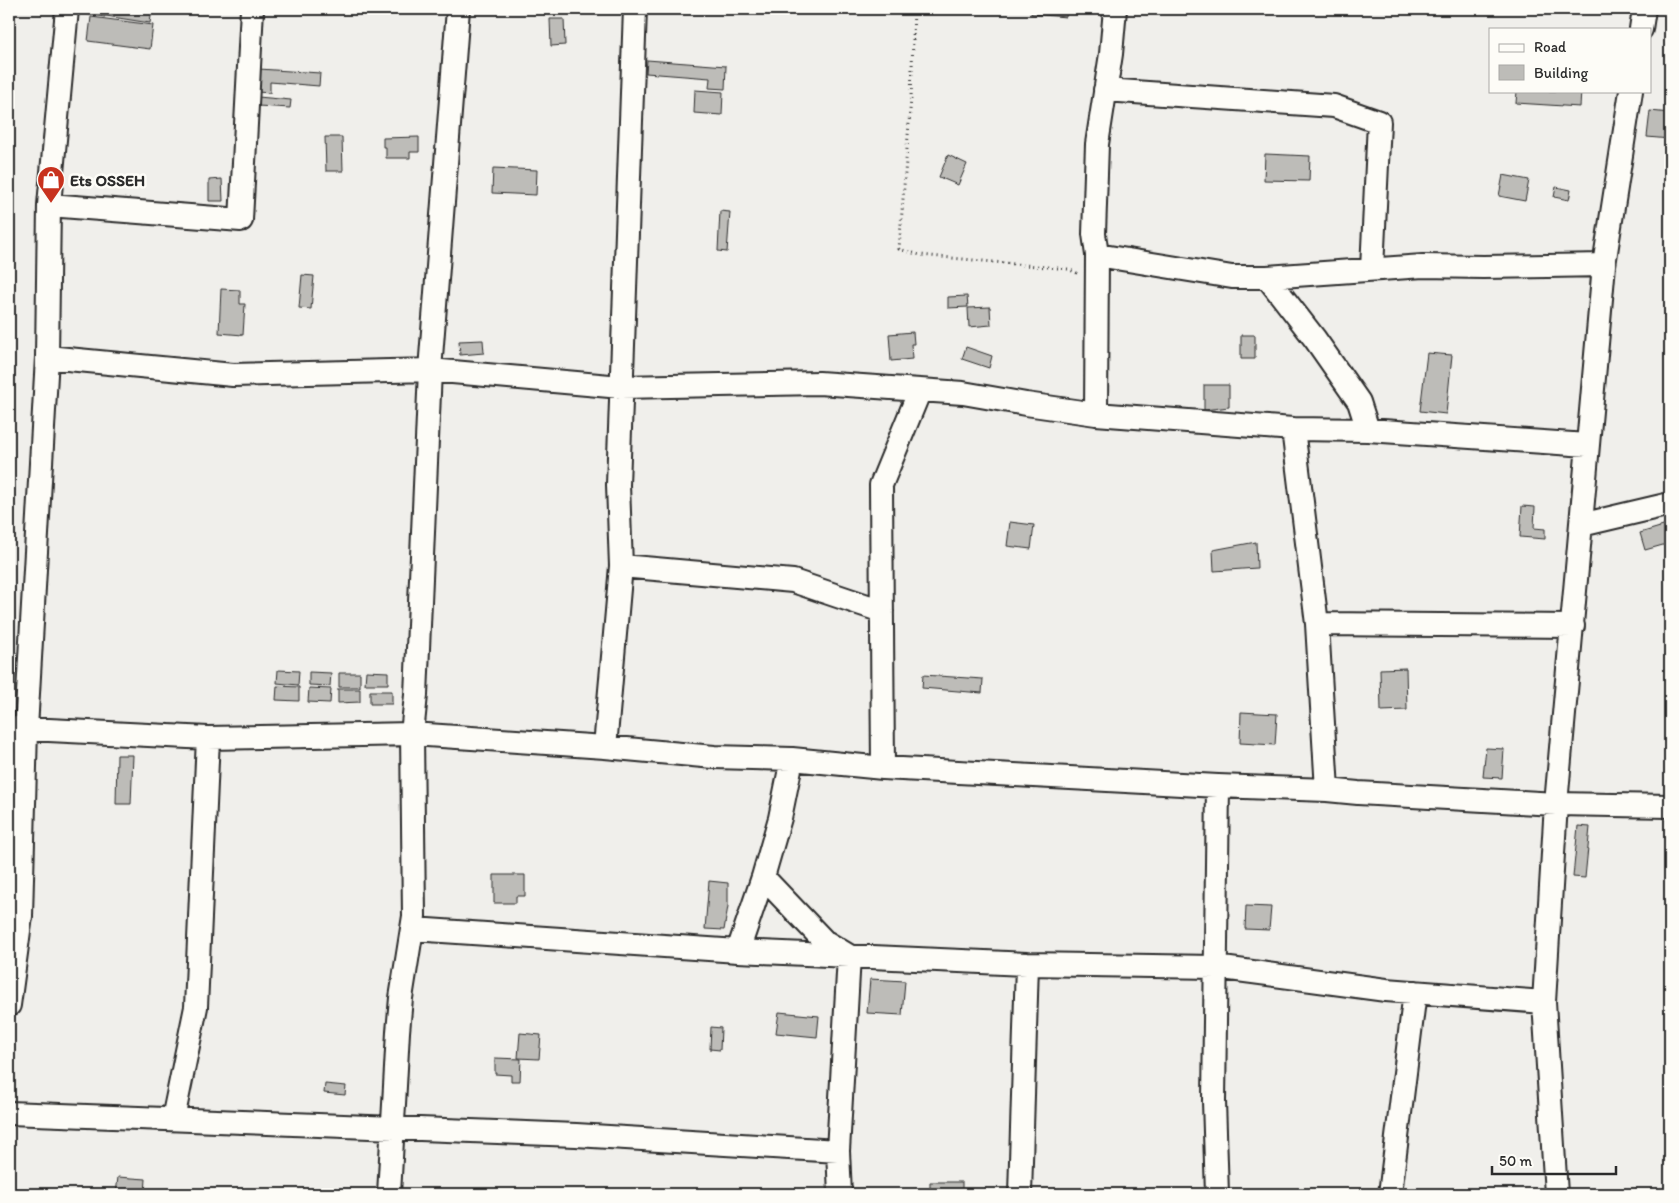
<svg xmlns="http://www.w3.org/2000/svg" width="1679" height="1203" viewBox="0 0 1679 1203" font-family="Itim,sans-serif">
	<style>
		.building { fill: #bdbcb8; stroke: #2b2b2b }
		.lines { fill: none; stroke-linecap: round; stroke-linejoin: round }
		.minor-casing { stroke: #2b2b2b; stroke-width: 26 }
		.path { stroke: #2b2b2b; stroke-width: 3; stroke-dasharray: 1 4; stroke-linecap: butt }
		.minor { stroke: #fdfcf7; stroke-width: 22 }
		.labels { text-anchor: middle; stroke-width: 5; stroke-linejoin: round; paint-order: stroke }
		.poi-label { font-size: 16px; font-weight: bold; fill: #2b2b2b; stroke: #fdfcf7; text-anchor: start }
	</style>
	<rect width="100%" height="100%" fill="#f0efeb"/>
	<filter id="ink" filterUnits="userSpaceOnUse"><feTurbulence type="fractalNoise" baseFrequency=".02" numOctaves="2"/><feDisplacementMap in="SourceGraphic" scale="10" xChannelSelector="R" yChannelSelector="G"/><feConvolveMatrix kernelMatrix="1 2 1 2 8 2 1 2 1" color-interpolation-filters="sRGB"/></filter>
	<g filter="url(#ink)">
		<path class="building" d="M77,9H106L105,17L77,13Z
			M107,9H152L150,23L106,16Z
			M476,9H490V11H476Z
			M1032,9H1067L1066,17L1031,14Z
			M91,17L153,25L150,49L88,41Z
			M550,19H564L565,45L551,46Z
			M647,60L726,66L725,89L709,88L710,78L646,73Z
			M259,69L320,73L319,86L270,82V93L257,92Z
			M695,90L723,92L722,115L694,113Z
			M1517,91H1581L1580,107L1516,103Z
			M258,97L291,100L290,108L258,106Z
			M1650,111L1670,113V139L1647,137Z
			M325,137H342L343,171H326Z
			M419,137V152H410V158H386V147H383V138Z
			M1265,154L1310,156L1309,181L1264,180Z
			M948,155L967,164L958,185L939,177Z
			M493,168L537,170L536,195L492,193Z
			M1503,175L1529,180L1525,201L1499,196Z
			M222,179L223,201H209V180Z
			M1556,187L1571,190L1569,200L1554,197Z
			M720,211L730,212L727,252L718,251Z
			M302,275L314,276L311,309L299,308Z
			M221,289L240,290V304H245L243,335L219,333Z
			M967,296L968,307L948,308V297Z
			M990,307L991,325L969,327L968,308Z
			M913,332L914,344H911L912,359L891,361L889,334Z
			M1241,335H1255V359H1241Z
			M483,340L484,353L460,355L459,341Z
			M966,347L992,356L989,368L962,359Z
			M1427,353L1452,355L1446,414L1420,411Z
			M1204,385H1229V407L1204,410Z
			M1522,506L1535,507L1534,528L1545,529V539L1520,537Z
			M1010,522L1034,525L1031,549L1007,546Z
			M1670,524V543L1645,550L1640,533Z
			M1256,542L1257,568L1214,571L1213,550Z
			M1406,668L1407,710L1381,711L1380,669Z
			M278,670L299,671L298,685L277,683Z
			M366,671L388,672V684H365Z
			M309,672L331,673L330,686L309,685Z
			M339,673H360V687H339Z
			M923,675L983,679L982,693L922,688Z
			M277,686L299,687V701L276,700Z
			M309,688L331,689L330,703L308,702Z
			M338,689H360V702L338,703Z
			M370,691H392V704H370Z
			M1241,712L1277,714L1275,745L1240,743Z
			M1486,748L1504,749L1502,778L1483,777Z
			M117,755H133L131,804H116Z
			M1578,826L1590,827L1585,878L1573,877Z
			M494,875H525V896H516V903H494Z
			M709,881L728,883V906L724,930L705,929Z
			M1246,906L1271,907L1269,930L1245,929Z
			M870,979L905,981L902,1015L867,1013Z
			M779,1012L819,1016L817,1037L776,1033Z
			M711,1027L721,1028L720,1050L710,1049Z
			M520,1033L541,1035L539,1059L518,1058Z
			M495,1058L521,1059L520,1081H511V1075L495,1074Z
			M325,1084L346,1086L345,1095L324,1093Z
			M118,1177L146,1179L145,1194H116Z
			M930,1182H962V1194H930Z
			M166,1193H188V1194H166Z"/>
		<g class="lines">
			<defs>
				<path id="minor" d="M1115,9L1111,54L1097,144L1094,234L1097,255L1096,414L1293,429
					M1641,29L1644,9
					M1105,90L1334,106L1379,122L1372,269
					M49,205L241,220L252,9
					M1097,255L1232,277H1267L1423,266L1483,267L1604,265
					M1267,277L1315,339L1359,402L1368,430
					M47,357L233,375L430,370L621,387L819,383L963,393L1026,404L1096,414
					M1581,525L1670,504
					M621,566L793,581L882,611
					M1317,624L1293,429L1368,430L1587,445
					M9,728L208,738L412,734L605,747L714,757L792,759L883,768L1218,786L1327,790L1358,793L1556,804L1670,806
					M605,747L621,566L618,485L635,9
					M792,759L780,818L763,877L824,941L849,956L838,1151L840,1194
					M883,768L881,485L920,390
					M1327,790L1317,624L1573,626
					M413,929L738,951L763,877
					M738,951L1027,964L1215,967L1386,990L1544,1002
					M9,1005L21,916L26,729L47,357L49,205L67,9
					M9,1113L576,1135L838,1151
					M173,1119L196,1007L208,738
					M389,1194L398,1032L401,998L414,916L412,734L416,695L430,370L458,9
					M1020,1194L1027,964
					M1217,1194L1214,1101L1218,786
					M1390,1194L1415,992
					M1556,1194L1544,1002L1556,804L1604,265L1631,91"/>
			</defs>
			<use href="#minor" class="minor-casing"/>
			<path class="path" d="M914,9L911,98L899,249L920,255L1068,269L1079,274"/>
			<use href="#minor" class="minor"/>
		</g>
	</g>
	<defs>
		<symbol id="shop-pin" viewBox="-11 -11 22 30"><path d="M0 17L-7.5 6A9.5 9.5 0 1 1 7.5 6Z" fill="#c8321e" stroke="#fdfcf7"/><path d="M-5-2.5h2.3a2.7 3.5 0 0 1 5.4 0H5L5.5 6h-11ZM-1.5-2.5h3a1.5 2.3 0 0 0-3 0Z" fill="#fff"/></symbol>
	</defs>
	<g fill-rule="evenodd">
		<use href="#shop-pin" x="35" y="164" width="32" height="43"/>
	</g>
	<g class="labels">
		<g class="poi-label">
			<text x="70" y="186">Ets OSSEH</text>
		</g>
	</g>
	<rect width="1679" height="1203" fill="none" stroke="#fdfcf7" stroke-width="30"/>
	<rect x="15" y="15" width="1649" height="1173" fill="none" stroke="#2b2b2b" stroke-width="2" filter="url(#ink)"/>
	<rect x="1489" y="28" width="162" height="65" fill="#fdfcf7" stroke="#a9a8a5"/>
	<rect x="1499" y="44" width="25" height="8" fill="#fdfcf7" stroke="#a9a8a5"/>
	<text x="1534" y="52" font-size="15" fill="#2b2b2b">Road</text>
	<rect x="1499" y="65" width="25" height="15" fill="#bdbcb8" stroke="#a9a8a5"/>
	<text x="1534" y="78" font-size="15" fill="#2b2b2b">Building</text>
	<path d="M1492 1166v8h124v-8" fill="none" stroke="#2b2b2b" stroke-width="2.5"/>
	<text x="1499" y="1166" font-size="15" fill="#2b2b2b" stroke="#fdfcf7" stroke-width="4" paint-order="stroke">50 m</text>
</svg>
